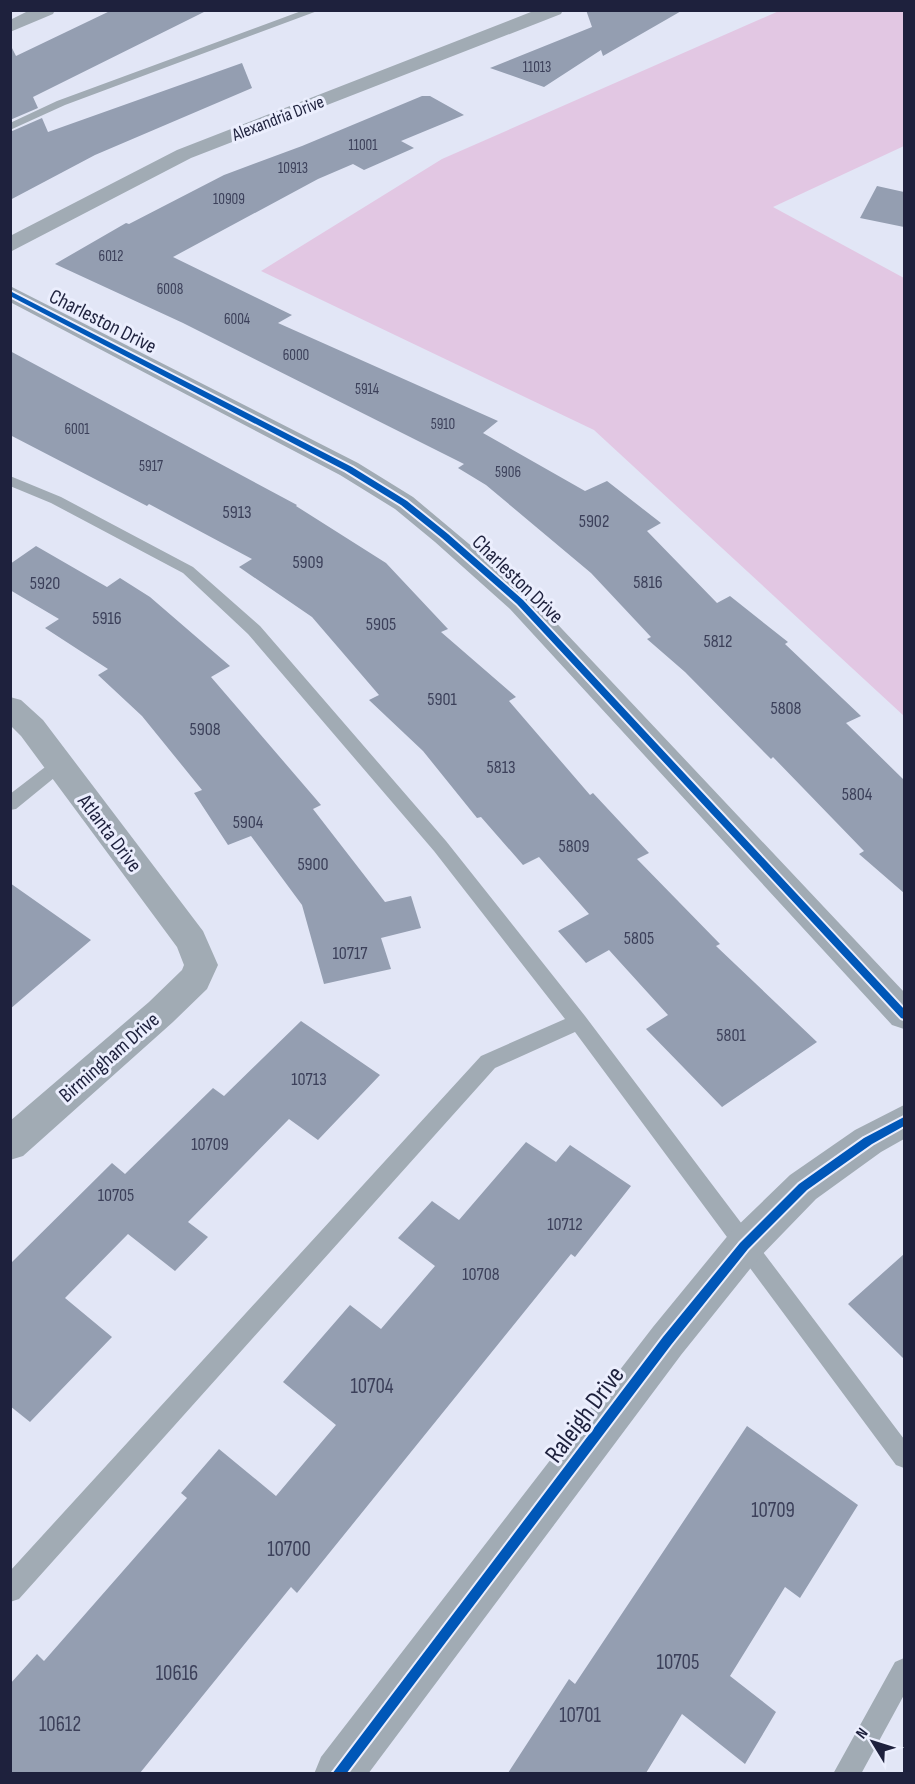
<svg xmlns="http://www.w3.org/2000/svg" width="915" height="1784" viewBox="0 0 915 1784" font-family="'Sofia Sans Condensed',sans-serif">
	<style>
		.green { fill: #e2c7e3 }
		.building { fill: #949eb1 }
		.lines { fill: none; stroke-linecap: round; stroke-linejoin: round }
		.lane { fill: #a1abb4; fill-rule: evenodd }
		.street { fill: #a1abb4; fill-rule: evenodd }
		.cycleway-casing { stroke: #ebeefd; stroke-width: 4 }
		.cycleway { fill: #0057b8; fill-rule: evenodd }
		.labels { text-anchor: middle; stroke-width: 6; stroke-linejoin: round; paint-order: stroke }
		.far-number-label { font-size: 15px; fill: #3c405a }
		.far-street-label { font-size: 18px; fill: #1e213d; stroke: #ebeefd }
		.number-label { font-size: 18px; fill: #3c405a }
		.street-label { font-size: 21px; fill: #1e213d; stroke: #ebeefd }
		.near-number-label { font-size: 21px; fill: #3c405a }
		.near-street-label { font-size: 26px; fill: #1e213d; stroke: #ebeefd }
	</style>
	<rect width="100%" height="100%" fill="#e2e6f6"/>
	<path class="green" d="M779,11H904V146L773,207L904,278V716L594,430L261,271L442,159Z"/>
	<path class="building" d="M112,10H208L33,97L38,108L10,120V44L16,56Z
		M586,10H683L603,56L601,50L544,87L490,68L592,27Z
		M242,63L252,88L95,155L10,200V132L42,118L48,132Z
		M422,96H430L464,115L401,141L414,148L364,170L353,164L318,179L173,257L292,315L278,323L498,421L483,433L585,491L607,481L661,523L647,531L717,603L730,596L788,642L785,644L861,716L846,723L904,780V893L859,854L864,851L773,757L771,759L685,672L647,639L651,637L591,573L486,485L458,468L464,464L183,323L55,264L126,223L129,224L224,175L302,146Z
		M877,186L904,192V227L860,218Z
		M10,351L297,505L296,506L386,563L448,629L441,632L516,697L509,701L590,795L593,793L649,853L637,859L720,944L716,946L817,1042L722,1107L646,1029L668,1015L609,950L586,963L558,931L589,914L539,857L523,865L481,817L477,818L423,751L369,700L379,695L312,617L239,567L252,559L149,504L147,506L10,435Z
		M36,546L107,587L120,578L150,597L230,666L211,677L321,805L313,809L385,902L411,896L421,928L381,938L391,969L324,984L302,905L251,836L228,845L194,793L202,790L142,716L98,675L108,669L45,628L59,619L10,590V564Z
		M10,883L91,940L10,1009Z
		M301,1021L380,1075L318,1140L289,1119L188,1222L208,1237L175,1271L128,1234L65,1298L112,1337L30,1422L10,1406V1264L112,1163L125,1174L213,1088L224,1096Z
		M526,1142L556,1162L570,1145L631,1186L575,1257L571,1254L297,1593L291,1587L140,1773H10V1684L37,1654L44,1661L187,1498L181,1493L219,1449L276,1496L336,1425L283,1382L350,1305L381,1329L435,1266L398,1238L432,1201L459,1220Z
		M904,1254V1359L848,1304Z
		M747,1426L858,1505L800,1598L785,1587L730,1676L776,1712L745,1764L682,1714L646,1773H508L569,1679L575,1684Z"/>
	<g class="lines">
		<path class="lane" d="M304,10H320L65,105L10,130V123L57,101Z
			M10,476L61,497L193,567L260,626L446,841L585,1016L904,1439V1468L896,1465L575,1032L495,1068L19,1599L10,1602V1571L481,1056L565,1019L434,851L248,634L183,573L51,503L10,486Z
			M59,759L65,761L67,765L65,769L16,809L10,810V794L53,761Z
			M904,1658V1695L861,1774H833L895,1662Z"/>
		<path class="street" d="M30,10H55L53,14L10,32V20Z
			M536,10H563L561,14L191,158L10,252V236L177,150Z
			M10,286L358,463L413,497L530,595L904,992V1029L892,1025L510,609L435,542L395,509L340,475L10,302Z
			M10,697L21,700L43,720L203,931L218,965L207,989L173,1022L23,1156L10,1160V1121L149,1002L182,970L184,965L177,947L21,736L10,725Z
			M904,1105V1139L881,1152L816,1199L758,1259L681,1355L368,1774H314L321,1757L653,1327L730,1233L790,1175L855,1130Z"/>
		<defs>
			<path id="cycleway" d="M10,291L352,467L407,501L448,534L523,600L904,1009V1019L901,1018L517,604L442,538L401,505L346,471L10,296Z
				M904,1117V1126L872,1144L807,1190L748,1249L671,1345L346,1774H332L663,1337L740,1243L799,1184L864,1138Z"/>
		</defs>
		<use href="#cycleway" class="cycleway-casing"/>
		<use href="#cycleway" class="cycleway"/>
	</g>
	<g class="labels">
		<g class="far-number-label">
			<text x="537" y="72">11013</text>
			<text x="363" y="150">11001</text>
			<text x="293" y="173">10913</text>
			<text x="229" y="204">10909</text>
			<text x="111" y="261">6012</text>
			<text x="170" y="294">6008</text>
			<text x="237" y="324">6004</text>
			<text x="296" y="360">6000</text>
			<text x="367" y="394">5914</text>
			<text x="443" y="429">5910</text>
			<text x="77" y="434">6001</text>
			<text x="151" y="471">5917</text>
			<text x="508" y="477">5906</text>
		</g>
		<g class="far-street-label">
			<text transform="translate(278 118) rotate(-21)" y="6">Alexandria Drive</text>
		</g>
		<g class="number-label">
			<text x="237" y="518">5913</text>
			<text x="594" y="527">5902</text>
			<text x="308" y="568">5909</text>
			<text x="648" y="588">5816</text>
			<text x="45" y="589">5920</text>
			<text x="107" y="624">5916</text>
			<text x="381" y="630">5905</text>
			<text x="718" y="647">5812</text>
			<text x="442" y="705">5901</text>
			<text x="786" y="714">5808</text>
			<text x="205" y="735">5908</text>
			<text x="501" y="773">5813</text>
			<text x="857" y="800">5804</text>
			<text x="248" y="828">5904</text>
			<text x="574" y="852">5809</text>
			<text x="313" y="870">5900</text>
			<text x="639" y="944">5805</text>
			<text x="350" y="959">10717</text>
			<text x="731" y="1041">5801</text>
			<text x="309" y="1085">10713</text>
			<text x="210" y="1150">10709</text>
			<text x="116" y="1201">10705</text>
			<text x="565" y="1230">10712</text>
			<text x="481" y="1280">10708</text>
		</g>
		<g class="street-label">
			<text transform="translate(103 321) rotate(27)" y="7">Charleston Drive</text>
			<text transform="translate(518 579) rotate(44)" y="7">Charleston Drive</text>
			<text transform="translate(110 833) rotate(53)" y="7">Atlanta Drive</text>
			<text transform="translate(109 1057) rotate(-41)" y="7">Birmingham Drive</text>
		</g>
		<g class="near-number-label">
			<text x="372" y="1393">10704</text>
			<text x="773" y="1517">10709</text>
			<text x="289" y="1556">10700</text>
			<text x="678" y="1669">10705</text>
			<text x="177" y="1680">10616</text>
			<text x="580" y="1722">10701</text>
			<text x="60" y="1731">10612</text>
		</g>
		<g class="near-street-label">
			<text transform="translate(584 1414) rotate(-53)" y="9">Raleigh Drive</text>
		</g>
	</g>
	<rect width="915" height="1784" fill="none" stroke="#1e213d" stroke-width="24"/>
	<g transform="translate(873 1742) rotate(308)" stroke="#ebeefd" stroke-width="4.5" paint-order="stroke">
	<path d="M0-4.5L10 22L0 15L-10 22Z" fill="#1e213d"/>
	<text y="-9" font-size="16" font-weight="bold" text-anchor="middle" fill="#1e213d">N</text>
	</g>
</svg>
